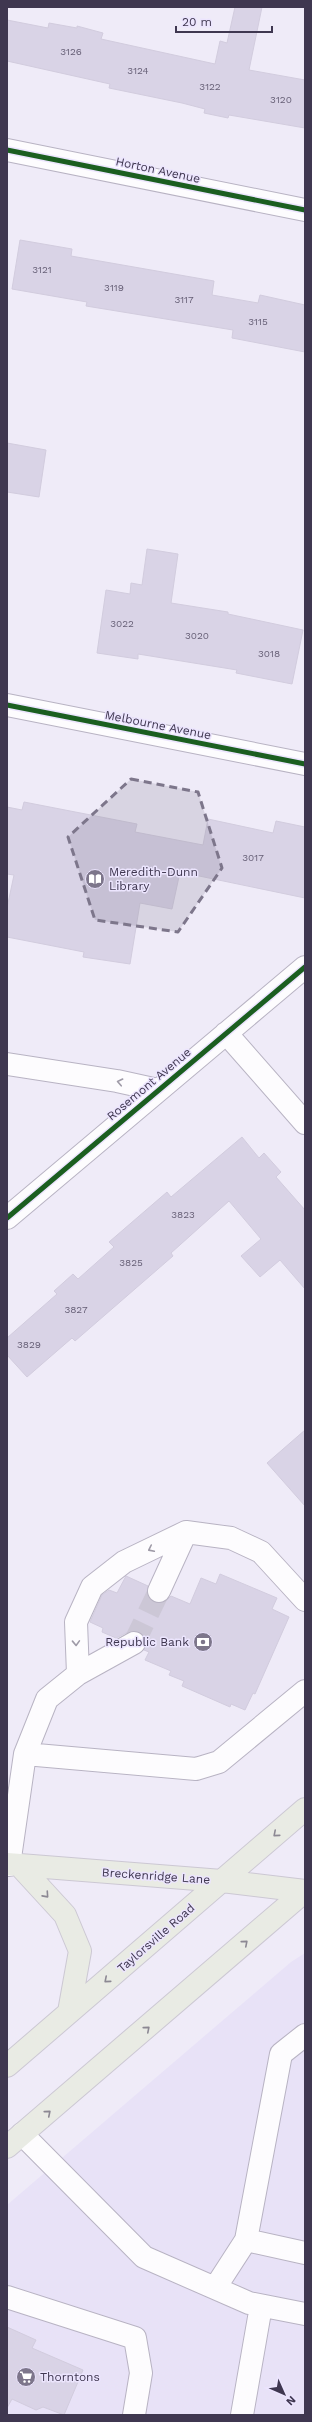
<svg xmlns="http://www.w3.org/2000/svg" width="312" height="2422" viewBox="0 0 312 2422" font-family="'Work Sans',sans-serif">
	<style>
		.built { fill: #e8e2f7 }
		.building { fill: #d9d3e6; stroke: #d2ccde }
		.lines { fill: none; stroke-linecap: round; stroke-linejoin: round }
		.minor-tunnel { stroke: #ccc7d6; stroke-width: 22; stroke-dasharray: 22 11; stroke-linecap: butt }
		.minor-casing { stroke: #b8b3c3; stroke-width: 24 }
		.major-casing { stroke: #ccc8d3; stroke-width: 24 }
		.minor { stroke: #fdfcfe; stroke-width: 22 }
		.major { stroke: #e9ebe4; stroke-width: 22 }
		.cycleway-casing { stroke: #ece5fe; stroke-width: 8 }
		.cycleway { stroke: #1b5e20; stroke-width: 5 }
		.oneway { stroke: #9e9aa7 }
		.oneway2 { stroke: #8c8893 }
		.marked { fill: #7d768b; fill-opacity: 0.2; stroke: #7d768b; stroke-width: 3; stroke-dasharray: 8 5; stroke-linejoin: round }
		.labels { text-anchor: middle; stroke-width: 3; stroke-linejoin: round; paint-order: stroke }
		.number-label { font-size: 10px; fill: #676077 }
		.street-label { font-size: 12px; fill: #3f3750; stroke: #ece5fe }
		.poi-label { font-size: 12px; fill: #3f3750; stroke: #ece5fe; text-anchor: start }
	</style>
	<rect width="100%" height="100%" fill="#efebf8"/>
	<path class="built" d="M305,1953V2415H7V2205L291,1962Z"/>
	<path class="building" d="M235,7H262L249,70L305,80V128L229,115L228,118L204,113L205,109L182,103L109,88L110,84L7,61V20L48,28L49,23L77,28V26L103,33L101,39L215,64L220,41L227,43Z
		M20,240L72,249L71,256L214,281L212,295L258,303L260,295L305,305V352L232,338L233,330L86,306L87,302L12,289Z
		M7,443L46,450L39,497L7,492Z
		M147,549L178,554L171,603L228,612V614L303,630L292,684L236,673L237,670L138,654V659L97,653L106,590L130,594L131,583L142,585Z
		M24,802L137,824L135,832L203,845L208,819L273,833L276,821L305,827V898L180,872L172,909L140,903L130,964L83,957L84,952L7,937V908L14,875L7,874V807L22,810Z
		M242,1137L259,1158L264,1153L281,1172L276,1177L305,1210V1289L280,1260L260,1277L241,1256L261,1239L229,1201L171,1253L173,1256L75,1341L72,1338L27,1377L7,1355V1338L57,1294L54,1291L73,1274L78,1279L114,1247L109,1242L167,1192L171,1197Z
		M305,1430V1506L267,1463Z
		M220,1574L277,1598L272,1609L289,1617L255,1694L253,1693L245,1710L231,1704L230,1707L182,1686L184,1681L169,1675L171,1671L145,1660L149,1652L144,1650L146,1643L140,1632H128L116,1638L102,1632L103,1628L90,1622L102,1595L109,1590L117,1593L126,1576L148,1586L149,1598L154,1602L166,1601L171,1596L190,1604L201,1578L216,1584Z
		M7,2327L36,2340L32,2348L83,2370L64,2415L43,2407L36,2410L12,2399L7,2408Z"/>
	<g class="lines">
		<path class="minor-tunnel" d="M134,1643L159,1591"/>
		<defs>
			<path id="minor" d="M7,150L305,210
				M7,705L305,764
				M226,1033L305,1123
				M7,1064L117,1081L158,1090
				M7,1218L305,967
				M159,1591L186,1532
				M78,1674L134,1643
				M25,1754L47,1699L78,1674L76,1622L92,1587L124,1562L186,1532L231,1538L261,1552L305,1600
				M9,1865L25,1754L196,1769L219,1762L305,1691
				M22,2134L144,2257L249,2303L305,2314
				M246,2240L305,2253
				M215,2288L246,2240L281,2054L305,2035
				M7,2297L135,2338L141,2373L134,2415
				M242,2415L261,2306"/>
			<path id="major" d="M7,1864L222,1881L305,1891
				M20,1866L65,1915L80,1951L69,2012
				M7,2066L305,1809
				M7,2147L305,1891"/>
		</defs>
		<use href="#minor" class="minor-casing"/>
		<use href="#major" class="major-casing"/>
		<use href="#minor" class="minor"/>
		<use href="#major" class="major"/>
		<defs>
			<path id="cycleway" d="M7,150L305,210
				M7,705L305,764
				M7,1218L305,967"/>
		</defs>
		<use href="#cycleway" class="cycleway-casing"/>
		<use href="#cycleway" class="cycleway"/>
	</g>
	<defs><path id="oneway-chevron" d="M-2-3.5L2.5 0L-2 3.5" fill="none" stroke-width="1.6" stroke-linecap="round" stroke-linejoin="round"/></defs>
	<g class="oneway">
		<use href="#oneway-chevron" transform="translate(120 1082) rotate(-168)"/>
		<use href="#oneway-chevron" transform="translate(151 1549) rotate(154)"/>
		<use href="#oneway-chevron" transform="translate(76 1643) rotate(88)"/>
	</g>
	<g class="oneway2">
		<use href="#oneway-chevron" transform="translate(276 1834) rotate(139)"/>
		<use href="#oneway-chevron" transform="translate(46 1895) rotate(48)"/>
		<use href="#oneway-chevron" transform="translate(245 1943) rotate(-41)"/>
		<use href="#oneway-chevron" transform="translate(107 1980) rotate(139)"/>
		<use href="#oneway-chevron" transform="translate(147 2029) rotate(-41)"/>
		<use href="#oneway-chevron" transform="translate(48 2113) rotate(-40)"/>
	</g>
	<path class="marked" d="M131,779L198,792L222,868L178,932L95,920L68,837Z"/>
	<defs>
		<symbol id="library-disc" viewBox="-11 -11 22 22"><circle r="9.5" fill="#7d768b" stroke="#ece5fe"/><path d="M-6-4Q-3-5.5-.7-3.5V5Q-3 3-6 4ZM6-4Q3-5.5 .7-3.5V5Q3 3 6 4Z" fill="#fff"/></symbol>
		<symbol id="bank-disc" viewBox="-11 -11 22 22"><circle r="9.5" fill="#7d768b" stroke="#ece5fe"/><path d="M-6-4H6V4H-6ZM0-2.3a2.3 2.3 0 1 0 0 4.6a2.3 2.3 0 1 0 0-4.6Z" fill="#fff"/></symbol>
		<symbol id="supermarket-disc" viewBox="-11 -11 22 22"><circle r="9.5" fill="#7d768b" stroke="#ece5fe"/><path d="M-6-5.5h2.5l.6 2H6L4.5 2H-2.5L-4.4-4H-6ZM-1.5 3.2a1.3 1.3 0 1 0 .1 0ZM3 3.2a1.3 1.3 0 1 0 .1 0Z" fill="#fff"/></symbol>
	</defs>
	<g fill-rule="evenodd">
		<use href="#library-disc" x="84" y="868" width="22" height="22"/>
		<use href="#bank-disc" x="192" y="1631" width="22" height="22"/>
		<use href="#supermarket-disc" x="15" y="2366" width="22" height="22"/>
	</g>
	<g class="labels">
		<g class="number-label">
			<text x="71" y="55">3126</text>
			<text x="138" y="74">3124</text>
			<text x="210" y="90">3122</text>
			<text x="281" y="103">3120</text>
			<text x="42" y="273">3121</text>
			<text x="114" y="291">3119</text>
			<text x="184" y="303">3117</text>
			<text x="258" y="325">3115</text>
			<text x="122" y="627">3022</text>
			<text x="197" y="639">3020</text>
			<text x="269" y="657">3018</text>
			<text x="253" y="861">3017</text>
			<text x="183" y="1218">3823</text>
			<text x="131" y="1266">3825</text>
			<text x="76" y="1313">3827</text>
			<text x="29" y="1348">3829</text>
		</g>
		<g class="street-label">
			<text transform="translate(158 170) rotate(12)" y="4">Horton Avenue</text>
			<text transform="translate(158 725) rotate(11)" y="4">Melbourne Avenue</text>
			<text transform="translate(149 1084) rotate(-40)" y="4">Rosemont Avenue</text>
			<text transform="translate(156 1876) rotate(4)" y="4">Breckenridge Lane</text>
			<text transform="translate(156 1938) rotate(-41)" y="4">Taylorsville Road</text>
		</g>
		<g class="poi-label">
			<text x="109" y="876">Meredith-Dunn<tspan x="109" dy="14">Library</tspan></text>
			<text x="189" y="1646" text-anchor="end">Republic Bank</text>
			<text x="40" y="2381">Thorntons</text>
		</g>
	</g>
	<rect width="312" height="2422" fill="none" stroke="#3f3750" stroke-width="16"/>
	<g transform="translate(284 2394) rotate(135)" stroke="#ece5fe" stroke-width="3" paint-order="stroke">
	<path d="M0-3L7 15L0 10L-7 15Z" fill="#3f3750"/>
	<text y="-6" font-size="11" font-weight="bold" text-anchor="middle" fill="#3f3750">N</text>
	</g>
	<path d="M176 26v6h96v-6" fill="none" stroke="#3f3750" stroke-width="2"/>
	<text x="182" y="26" font-size="12" fill="#3f3750" stroke="#ece5fe" stroke-width="3" paint-order="stroke">20 m</text>
</svg>
